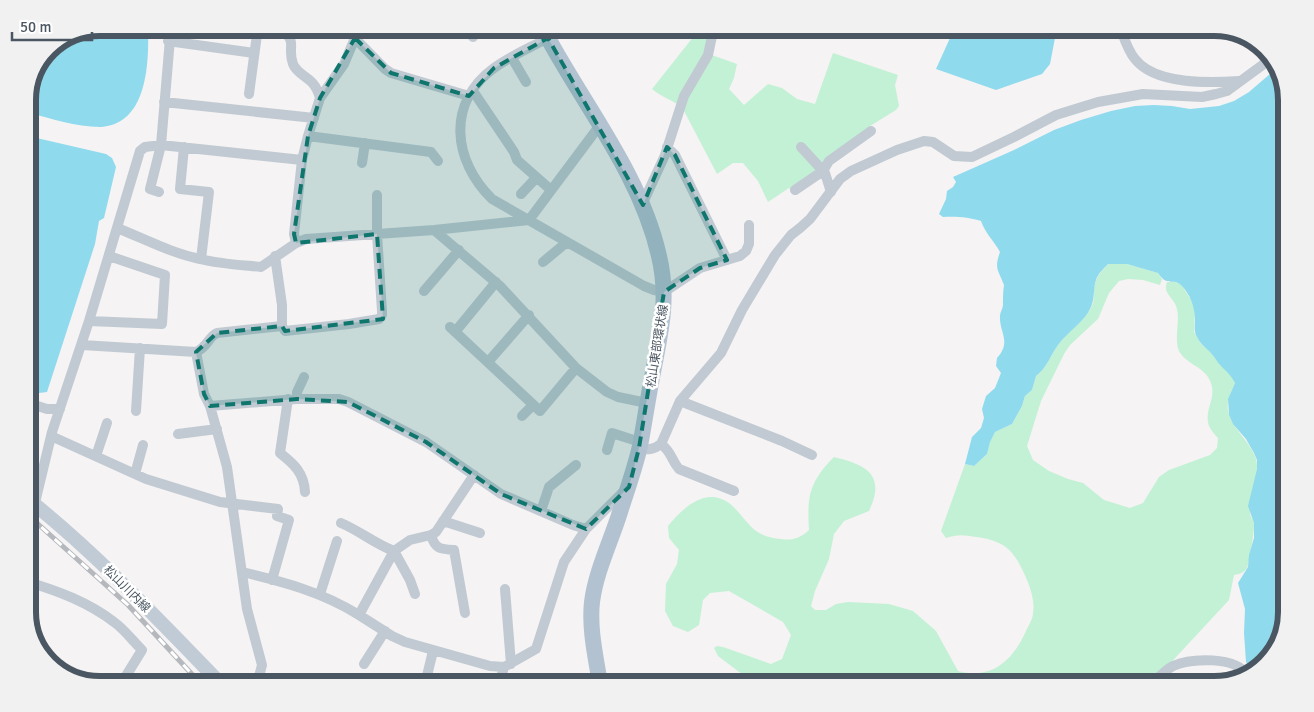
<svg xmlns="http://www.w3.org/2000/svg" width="1314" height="712" viewBox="0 0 1314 712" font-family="Signika,'Noto Sans JP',sans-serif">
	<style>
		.green { fill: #c3f1d5 }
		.water { fill: #90daee }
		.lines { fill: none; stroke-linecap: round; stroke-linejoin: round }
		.minor { stroke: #c1cad2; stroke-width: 10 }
		.secondary { stroke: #c1cbd6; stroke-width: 14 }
		.primary { stroke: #b3c2d1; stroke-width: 16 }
		.rail-casing { stroke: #b5b8bd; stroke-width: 5 }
		.rail { stroke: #fff; stroke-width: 3; stroke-dasharray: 9; stroke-linecap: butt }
		.marked { fill: #0f766e; fill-opacity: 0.2; stroke: #0f766e; stroke-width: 4; stroke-dasharray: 10 6; stroke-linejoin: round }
		.labels { text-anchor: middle; stroke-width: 5; stroke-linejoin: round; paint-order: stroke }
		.street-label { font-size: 12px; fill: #4a5661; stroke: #fff }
		.rim { fill: none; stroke: #4a5661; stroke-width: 6 }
	</style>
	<rect width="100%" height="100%" fill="#f5f3f3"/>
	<path class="green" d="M694,36L710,39L706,53L737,64L734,78L729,89L744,105L768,84L782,88L797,99L815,104L833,53L898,75L895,85L899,106L896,110L870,126L866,137L794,194L789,188L768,202L758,181L743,163H733L717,174L683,109C674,100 661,97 652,89Z
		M1118,263L1127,264L1158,273L1162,279L1160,285L1143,280L1128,279L1119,281L1109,293L1098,319L1070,345L1064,354L1041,401L1027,446L1033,460L1049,471L1068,479L1083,483L1104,500L1130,508L1143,503L1159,477L1169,470L1210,455L1217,448L1218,438C1215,435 1211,430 1209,426C1203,408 1220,396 1208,377C1201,366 1185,363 1179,351C1174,339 1180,322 1177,309C1175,298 1162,294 1167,282H1175L1181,284L1191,300L1195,309L1194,332L1202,345L1212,353L1220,365L1229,372L1235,383C1233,388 1230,393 1229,398C1221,422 1250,438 1256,459C1260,471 1251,498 1250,512C1250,517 1253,519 1254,523C1255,528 1249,565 1247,568C1244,573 1239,574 1234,575L1229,600L1151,684H755L718,656L714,648L717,646L723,647L771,664L782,659L791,635L783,622L729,591L710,593L703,600L699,625L688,632L673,626L665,611L666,584L677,564L679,550L669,538L668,526C682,509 705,486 729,503C739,511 746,523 756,531C763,536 772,538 781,539C791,541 801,538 809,530C807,497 809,482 834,457C867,465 886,475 869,511L844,521L834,534L829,559L815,591L811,606L815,610H826L836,604L848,602L889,604L913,611L936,631L958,671C992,680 1013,660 1026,631C1028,626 1033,619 1033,613C1035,602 1031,590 1027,580C1015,552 1007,541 976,537C963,535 958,534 946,538L941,531L965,464L974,466L987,454L990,441L995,432L1012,424L1022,406L1025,396L1032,390L1036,376C1047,368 1050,356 1058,345C1068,330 1087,321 1093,303C1094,298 1094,293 1094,287C1096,278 1101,271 1108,264Z
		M1286,575V612L1278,645L1275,641L1274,627L1275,618L1286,600Z"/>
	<path class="water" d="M955,27H1061V28L1055,38L1050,64L1042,74L996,90L936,69Z
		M100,28H148C149,62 148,125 100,127C76,127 51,118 28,113V96L49,49Z
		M1277,68L1286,96V600L1275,618L1274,646L1266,652L1265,660L1252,673L1246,662L1244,633L1245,609L1238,583L1248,567L1249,555L1254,538V523L1248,506L1257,469V460L1254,453L1246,439L1233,424L1229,415L1228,399L1235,383C1230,374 1228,373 1220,365C1217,362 1215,357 1211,353C1205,347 1200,344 1196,335C1194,330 1195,325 1195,320C1195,307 1190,294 1181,285C1173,277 1168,288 1158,273L1127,264H1108C1103,269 1098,274 1096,280C1093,288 1095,298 1091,307C1084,323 1068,331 1058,345C1050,356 1047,368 1036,376L1032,390L1025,396L1022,406L1012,424L995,432L990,442L987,454L974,466L965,464L972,437L981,428L984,418L982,409L986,396L995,388L1001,373L996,366L997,358C1012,342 999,332 1000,316C1000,312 1003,308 1003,305C1003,297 1003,292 1004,285C998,269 994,269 1000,252C994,241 985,233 981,221C970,217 954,216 943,217L939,214L946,199L947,191L953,187L956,182L953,177L1014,150L1054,130L1081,120L1111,111L1135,106L1154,105L1172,106L1190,109L1219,106L1234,101L1249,92Z
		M28,136L106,154L112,158L116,167L104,218L99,221L95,244L47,392L39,393L28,387Z"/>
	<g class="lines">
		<path class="minor" d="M275,27C301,40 286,45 293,64C299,78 314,75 320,98
			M344,27L385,69L391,73L469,96
			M464,27L473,37
			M1120,27C1124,38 1128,51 1135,59C1155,85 1210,83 1239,81
			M548,38C530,48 510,56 494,68C446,103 453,161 492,199L644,286L654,290L664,292L700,268L740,256L746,251L749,244V225
			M168,41L254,53
			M512,58L526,82
			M473,91L514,152L517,160L551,190
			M249,94L258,27
			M164,102L314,118
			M308,136L431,152L438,161
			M184,147L180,189L209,192L201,259
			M667,147L675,155L727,260
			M801,147L825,173L831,192
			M362,163L365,143
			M795,190L823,171L829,161L871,131
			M159,192L150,189L161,145L302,160
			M521,194L536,178
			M642,205L665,155L684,96L708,55L714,27
			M117,228C145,239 171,253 200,259C220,264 241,265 261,267L296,243L306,239L434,230L529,220L600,125
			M434,230L500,286L576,368L607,392L618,397L647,403
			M296,243L294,234L302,160L308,136L320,98L344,64L355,38L356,27
			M275,256L282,305V326L285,331L349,324L379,319L382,315V311L377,234V195
			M543,262L567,242
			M424,291L459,250
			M89,321L162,324L165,275L109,256
			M450,327L540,411L576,368
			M455,332L496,282
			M82,345L196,352L204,394L210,406L227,467L247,609L262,665L257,684
			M196,352C208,347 208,337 217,333L282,326
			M488,362L529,315
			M288,399L280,453C294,464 304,473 305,492
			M297,399V392L304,377
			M680,401L782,441L812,455
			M28,403L47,409H60
			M210,406L297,399H339L348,402L426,442L501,494L573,525L586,529
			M136,411L140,348
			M522,416L533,405
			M178,434L217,429
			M51,436L146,479L220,502L278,509L277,516L289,520L272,580
			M661,444C672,452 671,460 679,469L734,491
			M639,448C648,450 653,450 661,444L680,401L721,353L742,310L775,255L791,235L800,228L810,219L840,179L851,171L897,150L924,141L933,142L954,156L972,157L1014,137L1056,115L1098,102L1143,94L1202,97L1216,94L1227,91L1272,58
			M607,450L612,433L640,442
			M96,456L107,423
			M135,474L143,445
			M474,475L436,532L431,535L410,540L394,551L359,615L392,636L405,642L490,666L504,667L536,649L564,562L586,529L623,492
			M541,511L549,487L576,465
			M443,521L480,533
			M28,522L33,511L52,432L89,321L140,151L145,147L161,145L171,27
			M341,523C360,531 375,544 394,551L410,580L415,594
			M431,535C435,549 440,549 454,550L465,613
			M242,572C284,582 322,592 359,615
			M28,582C58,591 88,602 114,622C124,629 132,640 142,650L121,684
			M505,589L511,664
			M320,594L337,541
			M364,664L385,631
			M425,684L433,651
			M499,684L504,667
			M1152,684C1158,678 1165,670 1173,666C1191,658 1236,656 1247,675"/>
		<path class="secondary" d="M28,499C98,555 159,620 221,684"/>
		<path class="primary" d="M542,27C581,102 640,172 659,256C670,302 659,338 651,383C647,404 644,425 640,446C635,468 627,490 620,512C611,541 596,571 592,602C589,629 596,658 600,684"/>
		<defs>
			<path id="rail" d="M28,515L128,605L201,684"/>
		</defs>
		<use href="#rail" class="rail-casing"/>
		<use href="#rail" class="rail"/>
	</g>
	<path class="marked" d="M355,38L391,73L469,96L494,68L548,38L643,205L667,147L675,155L727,260L700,268L664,292L639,448L629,487L586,529L501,494L426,442L348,402L297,399L210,406L204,394L196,352L217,333L282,326L285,331L383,319L377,234L296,243L294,234L308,136L320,98Z"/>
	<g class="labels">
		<g class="street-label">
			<text transform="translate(657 346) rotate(-81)" y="4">松山東部環状線</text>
			<text transform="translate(127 589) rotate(45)" y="4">松山川内線</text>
		</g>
	</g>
	<path d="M0 0H1314V712H0ZM100 36H1214A64 64 0 0 1 1278 100V612A64 64 0 0 1 1214 676H100A64 64 0 0 1 36 612V100A64 64 0 0 1 100 36Z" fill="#f1f1f2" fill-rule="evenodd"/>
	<path class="rim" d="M100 36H1214A64 64 0 0 1 1278 100V612A64 64 0 0 1 1214 676H100A64 64 0 0 1 36 612V100A64 64 0 0 1 100 36Z"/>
	<path d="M12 32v8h80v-8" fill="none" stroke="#4a5661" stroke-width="2.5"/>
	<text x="20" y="32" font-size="15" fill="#4a5661" stroke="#ffffff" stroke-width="4" paint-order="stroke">50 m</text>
</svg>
